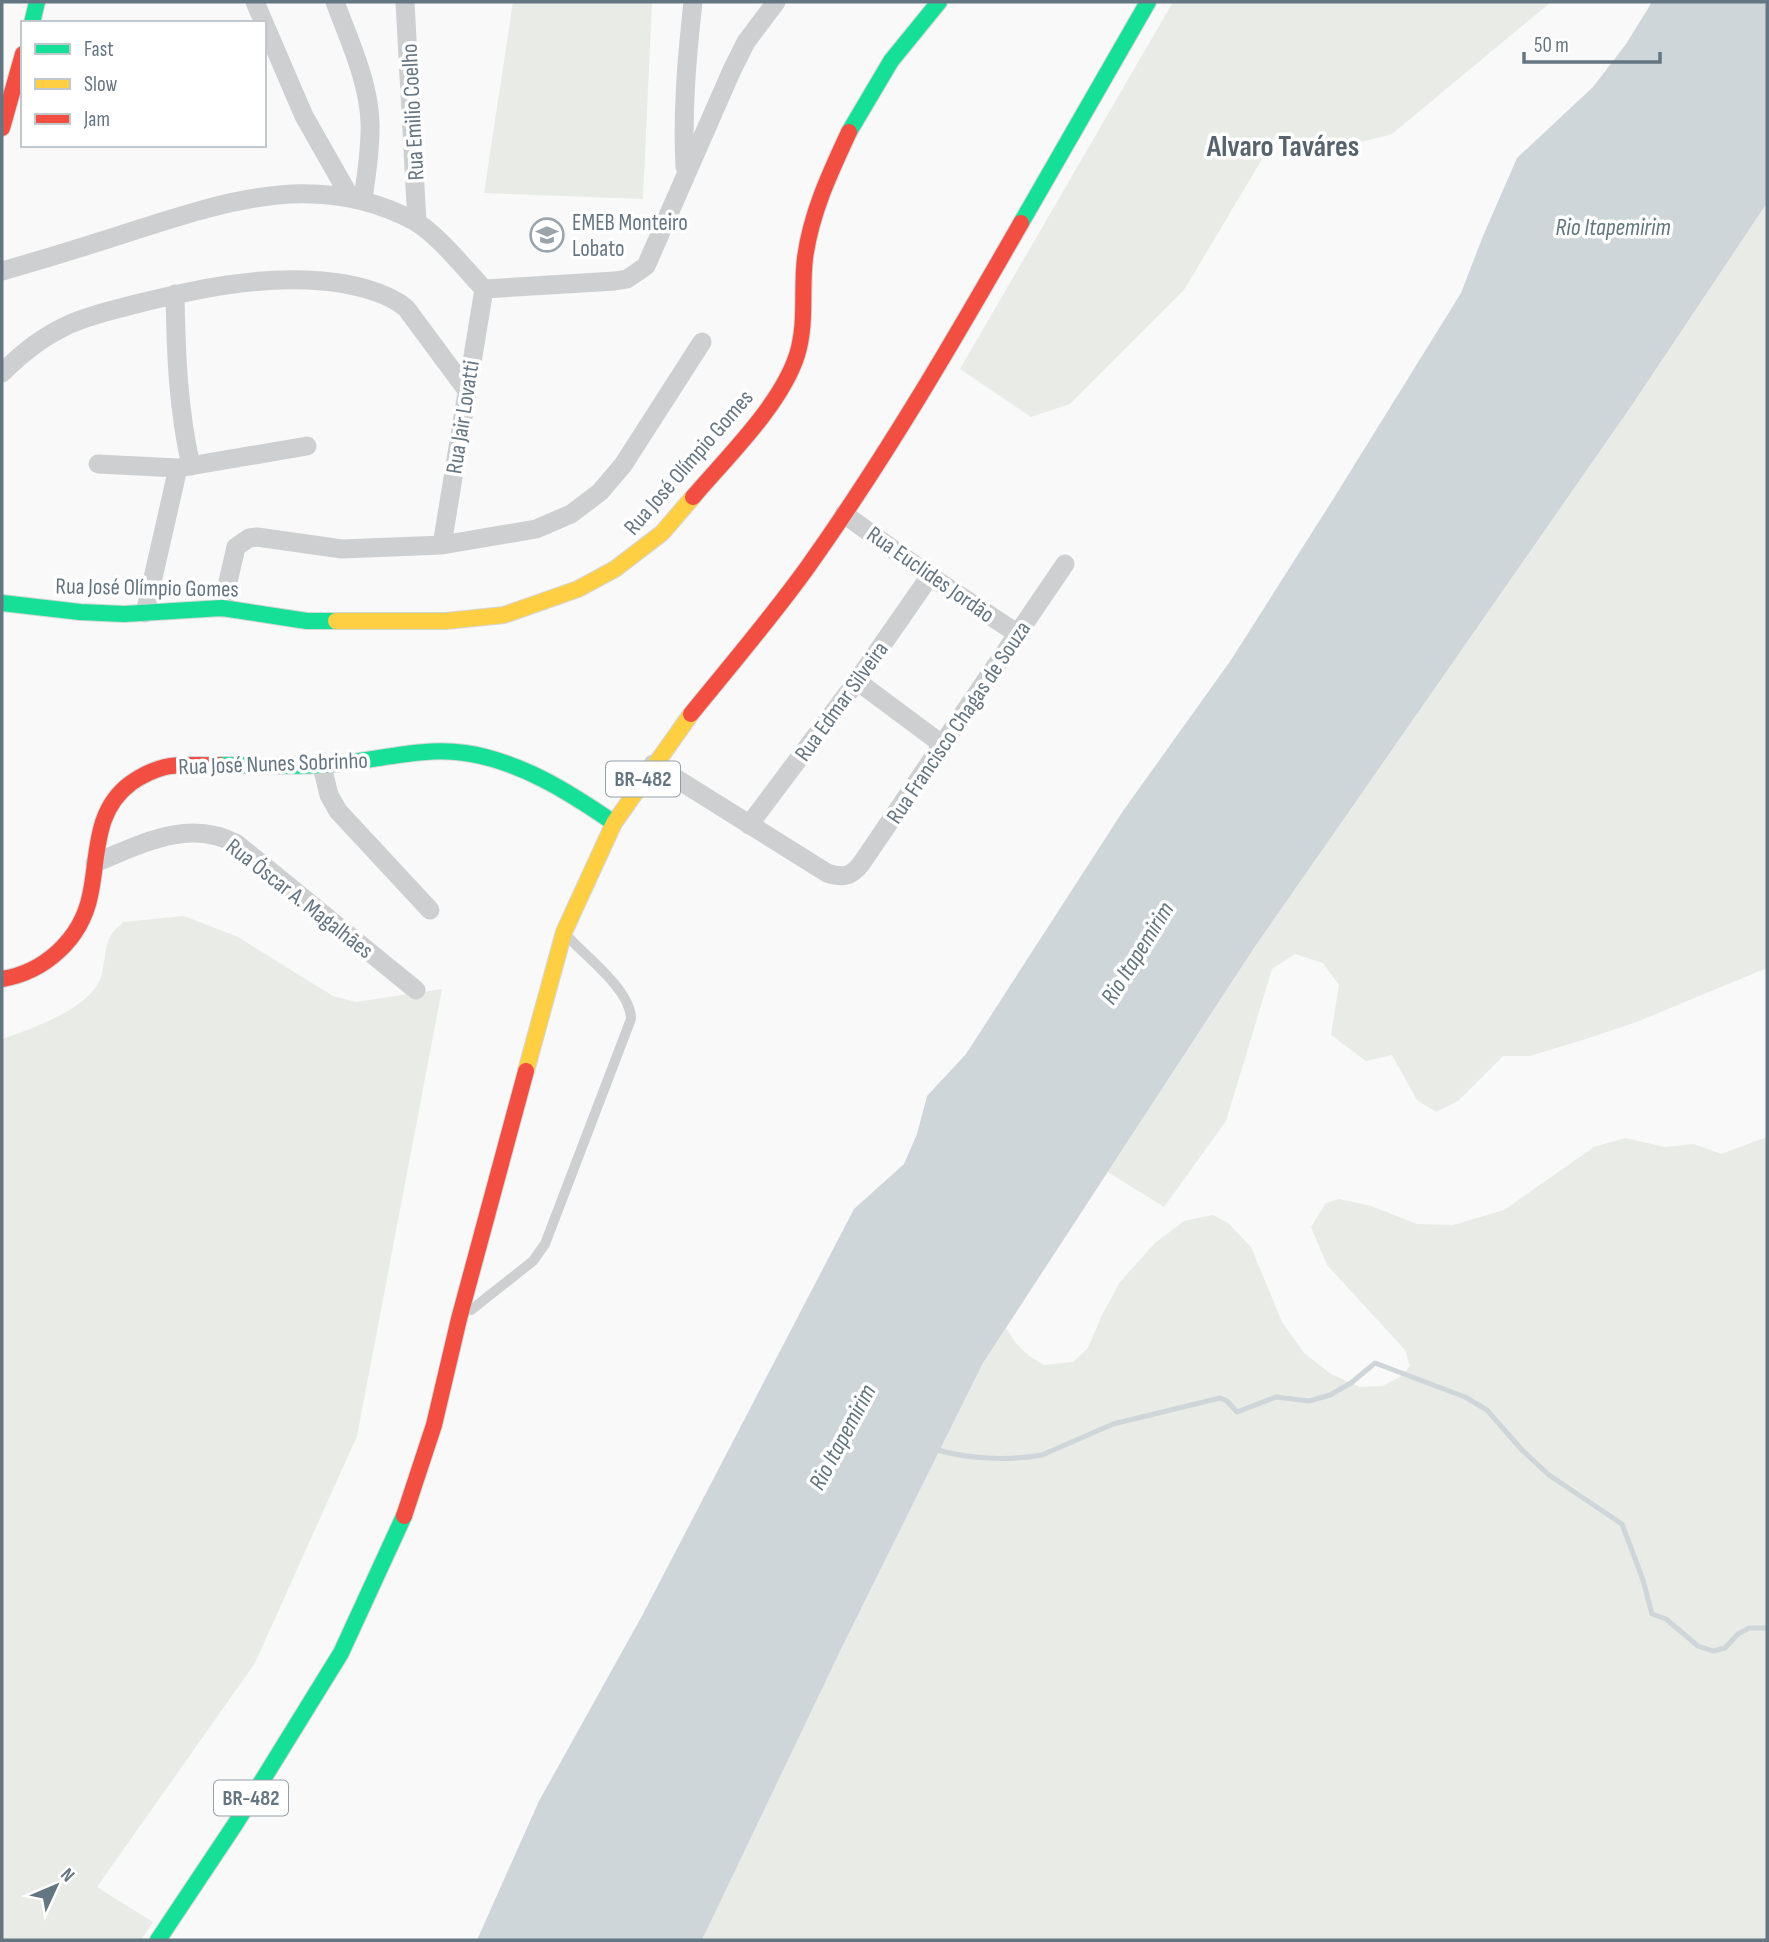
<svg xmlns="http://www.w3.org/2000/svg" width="1769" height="1942" viewBox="0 0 1769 1942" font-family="'Sofia Sans Condensed',sans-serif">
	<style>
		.green { fill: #e8ebe6 }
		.water { fill: #ced6d9 }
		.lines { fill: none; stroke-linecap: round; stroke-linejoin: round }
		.stream { stroke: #ced6d9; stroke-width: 5 }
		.fast-casing { stroke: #d5d6d7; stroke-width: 18 }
		.slow-casing { stroke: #d5d6d7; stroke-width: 18 }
		.jam-casing { stroke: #d5d6d7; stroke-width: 18 }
		.lane { stroke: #cecfd0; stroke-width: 10 }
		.street { stroke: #cecfd0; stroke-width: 19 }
		.fast { stroke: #16e098; stroke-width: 16 }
		.slow { stroke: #ffcf43; stroke-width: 16 }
		.jam { stroke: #f24e42; stroke-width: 16 }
		.labels { text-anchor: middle; stroke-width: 7; stroke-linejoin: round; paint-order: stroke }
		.shield { fill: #fff; stroke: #939fa8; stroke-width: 2 }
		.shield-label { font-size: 21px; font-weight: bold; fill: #657683 }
		.street-label { font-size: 23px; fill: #657683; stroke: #fff }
		.poi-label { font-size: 23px; fill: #657683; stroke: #fff; text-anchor: start }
		.water-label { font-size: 24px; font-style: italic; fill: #60757c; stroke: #fff }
		.district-label { font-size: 30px; font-weight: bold; fill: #57646e; stroke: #fff }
	</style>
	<rect width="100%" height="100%" fill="#f9f9f9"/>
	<path class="green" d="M513,2H652L643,199L484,193Z
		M1173,2H1551L1392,134L1346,146L1301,150L1277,134L1184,290L1070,404L1031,417L960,369Z
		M1767,203V968L1634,1023L1589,1038L1530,1056H1503L1458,1101L1436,1112L1417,1100L1392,1055L1366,1061L1331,1035L1339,985L1323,963L1295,954L1272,969L1226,1121L1164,1207L1108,1172L1254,948L1630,408Z
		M184,916L238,937L333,996L356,1002L442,989L357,1436L255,1663L97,1887L153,1922L141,1940H2V1039C31,1029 90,1009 101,977C105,965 104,951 109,939C111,933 118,927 123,922Z
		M1767,1137V1940H702L843,1645L983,1363L1006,1328L1015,1342L1029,1356L1044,1365L1073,1362L1088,1348L1102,1315L1120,1282L1155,1243L1184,1221L1213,1215L1228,1223L1251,1247L1282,1322L1304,1353L1331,1374L1360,1387L1382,1386L1400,1377L1410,1366L1405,1350L1327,1265L1311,1227L1326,1203L1339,1199L1371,1206L1417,1224L1453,1225L1504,1210L1594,1147L1625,1138L1665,1147L1694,1144L1721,1154Z"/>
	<path class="water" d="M1652,2H1767V203L1630,408L1254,948L983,1363L843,1645L702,1940H477L539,1801L643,1614L854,1209L904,1164L917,1134L927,1096L966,1054L1123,811L1231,660L1332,501L1461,293L1483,236L1517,158L1593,87L1626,44Z"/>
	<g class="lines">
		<path class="stream" d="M934,1449C967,1459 1008,1461 1042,1455L1113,1424L1220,1398L1227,1401L1237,1412L1276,1397L1309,1401L1330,1395L1351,1383L1375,1363L1465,1397L1487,1410L1522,1450L1549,1475L1622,1524L1643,1580L1652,1614L1666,1619L1698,1646L1713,1651L1725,1648L1738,1634L1749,1628H1767"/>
		<defs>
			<path id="fast" d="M32,23L37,2
				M849,132L891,61L939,2
				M1021,223L1148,2
				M2,603L80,612L124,614L222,608L307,621H336
				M219,765C260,765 301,768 342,763C383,759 424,747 465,753C520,761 569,792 614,823
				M158,1940L236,1823L341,1653L404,1516"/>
			<path id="slow" d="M336,621H446L504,615L578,589L615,569L662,533L693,497
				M526,1071L564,932L614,823L691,714"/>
			<path id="jam" d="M2,128L23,54
				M693,497C727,457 781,405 797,355C807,323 801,291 805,258C811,213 830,173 849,132
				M691,714C730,666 771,618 807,568C886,457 954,340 1021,223
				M2,979C45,972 81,939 90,896C99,855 93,811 131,783C141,776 153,770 165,767C182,763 202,766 219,765
				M404,1516L434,1425L459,1319L526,1071"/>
		</defs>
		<use href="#fast" class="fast-casing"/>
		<use href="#slow" class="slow-casing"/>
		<use href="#jam" class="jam-casing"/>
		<path class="lane" d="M471,1310L533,1261L545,1244L631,1019C631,991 589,959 570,939"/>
		<path class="street" d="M255,2L304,116L350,197
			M335,2C349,40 369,82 370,123C371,149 366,175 363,200
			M405,2L417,223
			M685,167C682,111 687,57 693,2
			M2,271C48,258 93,244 139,229C233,199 322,171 416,222C438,235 466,270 484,289L615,281L627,279L646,266L732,70L746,42L776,2
			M175,294C176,353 178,409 191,466
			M2,373C20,355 42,337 66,326C86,316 110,311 132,305C192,290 259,275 322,281C348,283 386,291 406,308L466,389
			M98,464L178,468L307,446
			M844,514L930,576L1018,634
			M442,545L484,289
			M222,608L236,547L249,538L257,537L342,549L442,545L536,529L571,514L600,492L623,465L702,342
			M145,613L178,468
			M857,681L943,745
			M653,764L827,873C842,878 851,877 861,864L1065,564
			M322,766L329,795L338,811L430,910
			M749,825L857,681L930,576
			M95,863C142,844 188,818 237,844L416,990"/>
		<use href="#fast" class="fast"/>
		<use href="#slow" class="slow"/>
		<use href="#jam" class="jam"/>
	</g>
	<defs>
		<symbol id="school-ring" viewBox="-11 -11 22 22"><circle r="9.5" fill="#fff" stroke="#99a4ac" stroke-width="1.5"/><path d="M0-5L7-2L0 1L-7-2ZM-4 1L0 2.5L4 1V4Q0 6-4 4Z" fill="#99a4ac"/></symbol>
	</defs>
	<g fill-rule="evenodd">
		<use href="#school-ring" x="528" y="216" width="38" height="38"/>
	</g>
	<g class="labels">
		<g class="shield">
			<rect x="606" y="761.5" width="74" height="35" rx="5"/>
			<rect x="214" y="1780.5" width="74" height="35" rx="5"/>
		</g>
		<g class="shield-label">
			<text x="643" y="786">BR-482</text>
			<text x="251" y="1805">BR-482</text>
		</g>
		<g class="street-label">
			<text transform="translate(412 112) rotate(-93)" y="8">Rua Emilio Coelho</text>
			<text transform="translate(462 417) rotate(-81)" y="8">Rua Jair Lovatti</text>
			<text transform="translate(688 462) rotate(-49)" y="8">Rua José Olímpio Gomes</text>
			<text transform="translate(931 574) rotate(35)" y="8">Rua Euclides Jordão</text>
			<text transform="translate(147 587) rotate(1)" y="8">Rua José Olímpio Gomes</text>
			<text transform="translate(841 701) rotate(-54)" y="8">Rua Edmar Silveira</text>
			<text transform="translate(958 722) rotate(-56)" y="8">Rua Francisco Chagas de Souza</text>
			<text transform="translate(273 763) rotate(-2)" y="8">Rua José Nunes Sobrinho</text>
			<text transform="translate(300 898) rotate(38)" y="8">Rua Óscar A. Magalhães</text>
		</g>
		<g class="poi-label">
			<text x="572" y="230">EMEB Monteiro<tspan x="572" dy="26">Lobato</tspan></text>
		</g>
		<g class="water-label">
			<text x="1613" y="235">Rio Itapemirim</text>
			<text transform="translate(1137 953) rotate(-58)" y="8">Rio Itapemirim</text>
			<text transform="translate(842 1437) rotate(-62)" y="8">Rio Itapemirim</text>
		</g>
		<g class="district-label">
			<text x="1283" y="156">Alvaro Taváres</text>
		</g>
	</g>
	<rect width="1769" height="1942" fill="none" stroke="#657683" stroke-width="7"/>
	<rect x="21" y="21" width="245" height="126" fill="#ffffff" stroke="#c1c8cd" stroke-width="2"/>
	<rect x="35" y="44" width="35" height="10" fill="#16e098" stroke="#c1c8cd" stroke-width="2"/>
	<text x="84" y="56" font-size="21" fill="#657683">Fast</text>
	<rect x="35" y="79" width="35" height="10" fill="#ffcf43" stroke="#c1c8cd" stroke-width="2"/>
	<text x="84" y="91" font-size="21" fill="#657683">Slow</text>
	<rect x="35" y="114" width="35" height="10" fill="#f24e42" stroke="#c1c8cd" stroke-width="2"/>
	<text x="84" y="126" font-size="21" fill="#657683">Jam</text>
	<g transform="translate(56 1886) rotate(46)" stroke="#ffffff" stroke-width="5" paint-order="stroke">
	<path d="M0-5L12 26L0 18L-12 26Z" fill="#657683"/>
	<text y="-10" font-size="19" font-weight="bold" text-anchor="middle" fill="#657683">N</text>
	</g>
	<path d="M1524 52v10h136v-10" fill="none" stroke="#657683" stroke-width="3.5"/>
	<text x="1534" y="52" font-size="21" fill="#657683" stroke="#ffffff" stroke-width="5" paint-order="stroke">50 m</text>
</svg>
